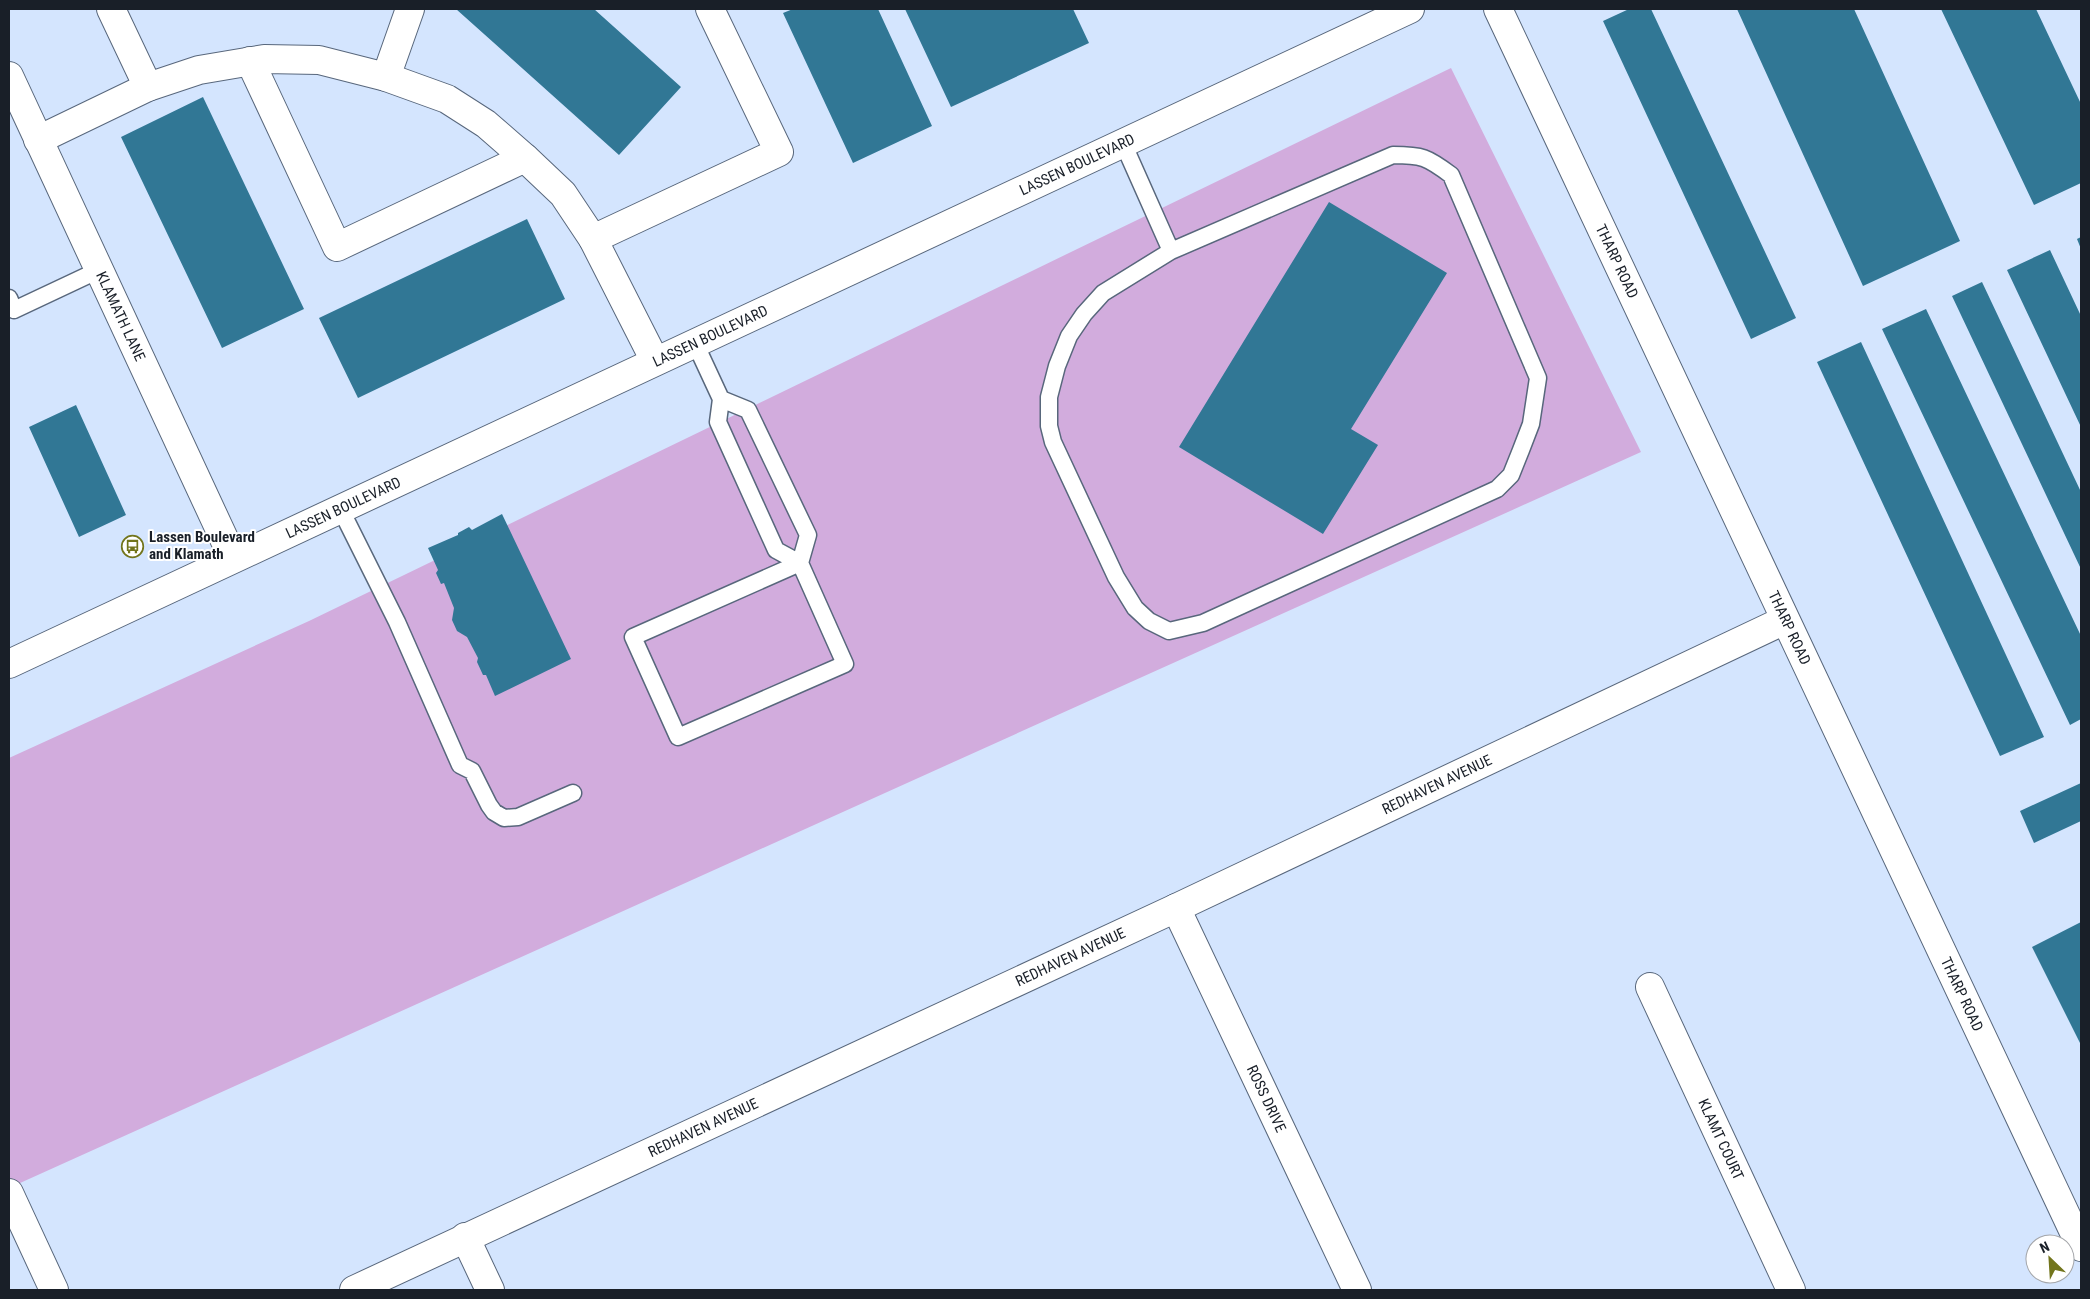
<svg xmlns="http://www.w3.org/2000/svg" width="2090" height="1299" viewBox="0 0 2090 1299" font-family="'Roboto Condensed',sans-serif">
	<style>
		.green { fill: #d2acdd }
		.building { fill: #317795 }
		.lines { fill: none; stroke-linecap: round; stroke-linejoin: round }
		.service-casing { stroke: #58677c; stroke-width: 19 }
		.minor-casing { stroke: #58677c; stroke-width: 30 }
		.tertiary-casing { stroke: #58677c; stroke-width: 30 }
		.service { stroke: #fff; stroke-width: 16 }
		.minor { stroke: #fff; stroke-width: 28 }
		.tertiary { stroke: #fff; stroke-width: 28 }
		.labels { text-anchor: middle; stroke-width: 4; stroke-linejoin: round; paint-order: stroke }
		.street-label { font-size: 15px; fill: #191f28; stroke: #fff }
		.poi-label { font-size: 15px; font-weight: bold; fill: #191f28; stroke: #fff; text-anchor: start }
	</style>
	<rect width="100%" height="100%" fill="#d4e5fe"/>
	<path class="green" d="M1451,68L1641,452L9,1188V758L309,621Z"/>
	<path class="building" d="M456,9H594L681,87L619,155Z
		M793,9H878L932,126L853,163L783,13Z
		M905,9H1073L1089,43L951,107Z
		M1629,9H1651L1796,318L1751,339L1603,21Z
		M1737,9H1854L1960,241L1863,286Z
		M1941,9H2036L2081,104V183L2034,205Z
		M203,97L304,309L222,348L121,137Z
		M1329,202L1447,273L1351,429L1378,445L1323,534L1179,447Z
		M527,219L565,299L358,398L319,318Z
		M2081,237V249L2077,239Z
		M2050,250L2081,316V427L2007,270Z
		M1982,282L2081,492V569L1952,296Z
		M1926,309L2081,636V719L2070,725L1882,329Z
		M1861,342L2044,737L2000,756L1817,362Z
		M76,405L126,515L79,537L29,427Z
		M502,514L571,659L495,696L486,675H483L477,662L478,658L467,637L457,631L452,620L454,608L444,583L441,584L436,573L438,570L428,548L458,535V533L469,527L472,530Z
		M2081,783V821L2034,843L2020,811Z
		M2081,922V1045L2032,947Z"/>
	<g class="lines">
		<defs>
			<path id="service" d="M1123,143L1171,251L1103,293L1084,314L1069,336L1057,366L1049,397V426L1053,442L1116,577L1135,608L1149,621L1169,631L1203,623L1497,489L1511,475L1521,450L1531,424L1538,378L1451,175C1427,157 1422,155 1393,155L1171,251
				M9,298L14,310L99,270
				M695,343L721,399L718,422L776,550L800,563L808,535L748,410L721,399
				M340,508L397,622L460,765L472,771L489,805L494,812L504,818L518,817L573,793
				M800,563L845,664L678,737L633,637Z"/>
			<g id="minor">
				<path d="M111,9L148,87"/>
				<path d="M250,61L337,247L525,158L486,124L447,99L386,77"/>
				<path id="s1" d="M9,76L233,558"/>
				<path d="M38,140L148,87L199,70L264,59L319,60L386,77L410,9"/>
				<path d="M525,158L563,194L593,239L779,152L710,9"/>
				<path d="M593,239L655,361"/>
				<path id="s2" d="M1176,908L1357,1290"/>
				<path id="s3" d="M1650,987L1791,1290"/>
				<path d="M9,1193L54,1290"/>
				<path d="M465,1237L490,1290"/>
				<path id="s4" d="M354,1290L1176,908L1785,620"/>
			</g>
			<g id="tertiary">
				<path id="s5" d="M1498,9L2081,1247"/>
				<path id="s6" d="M9,664L1410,9"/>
			</g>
		</defs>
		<use href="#service" class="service-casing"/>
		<use href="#minor" class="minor-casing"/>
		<use href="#tertiary" class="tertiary-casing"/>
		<use href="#service" class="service"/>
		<use href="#minor" class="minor"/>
		<use href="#tertiary" class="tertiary"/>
	</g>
	<defs>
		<symbol id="bus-ring" viewBox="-11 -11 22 22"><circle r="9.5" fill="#fff" stroke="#72751c" stroke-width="1.5"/><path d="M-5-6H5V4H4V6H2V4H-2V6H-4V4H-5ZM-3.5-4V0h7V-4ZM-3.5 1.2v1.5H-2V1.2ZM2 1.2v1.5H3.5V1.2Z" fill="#72751c"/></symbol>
	</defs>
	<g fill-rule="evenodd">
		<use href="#bus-ring" x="120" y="534" width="25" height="25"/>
	</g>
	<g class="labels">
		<g class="street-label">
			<text dy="5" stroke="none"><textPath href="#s6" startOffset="1179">LASSEN BOULEVARD</textPath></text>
			<text dy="5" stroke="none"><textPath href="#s5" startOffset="279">THARP ROAD</textPath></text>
			<text dy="5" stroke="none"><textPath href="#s1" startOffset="265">KLAMATH LANE</textPath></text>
			<text dy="5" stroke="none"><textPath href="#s6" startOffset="774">LASSEN BOULEVARD</textPath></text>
			<text dy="5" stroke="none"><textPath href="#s6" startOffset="369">LASSEN BOULEVARD</textPath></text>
			<text dy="5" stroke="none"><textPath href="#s5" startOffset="684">THARP ROAD</textPath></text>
			<text dy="5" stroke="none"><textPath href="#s4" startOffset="1195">REDHAVEN AVENUE</textPath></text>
			<text dy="5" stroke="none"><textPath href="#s4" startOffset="790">REDHAVEN AVENUE</textPath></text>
			<text dy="5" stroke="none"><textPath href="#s5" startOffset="1089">THARP ROAD</textPath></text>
			<text dy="5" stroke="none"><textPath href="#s2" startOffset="211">ROSS DRIVE</textPath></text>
			<text dy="5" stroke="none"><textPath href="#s4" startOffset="385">REDHAVEN AVENUE</textPath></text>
			<text dy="5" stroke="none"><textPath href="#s3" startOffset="168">KLAMT COURT</textPath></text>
		</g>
		<g class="poi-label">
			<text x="149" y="542">Lassen Boulevard<tspan x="149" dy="17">and Klamath</tspan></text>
		</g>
	</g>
	<rect width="2090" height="1299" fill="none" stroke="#191f28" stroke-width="20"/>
	<g transform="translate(2050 1259) rotate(335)"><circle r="24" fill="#ffffff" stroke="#a3a5a9"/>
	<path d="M0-4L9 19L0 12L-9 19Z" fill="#72751c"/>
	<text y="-8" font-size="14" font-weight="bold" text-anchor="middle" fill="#191f28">N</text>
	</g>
</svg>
